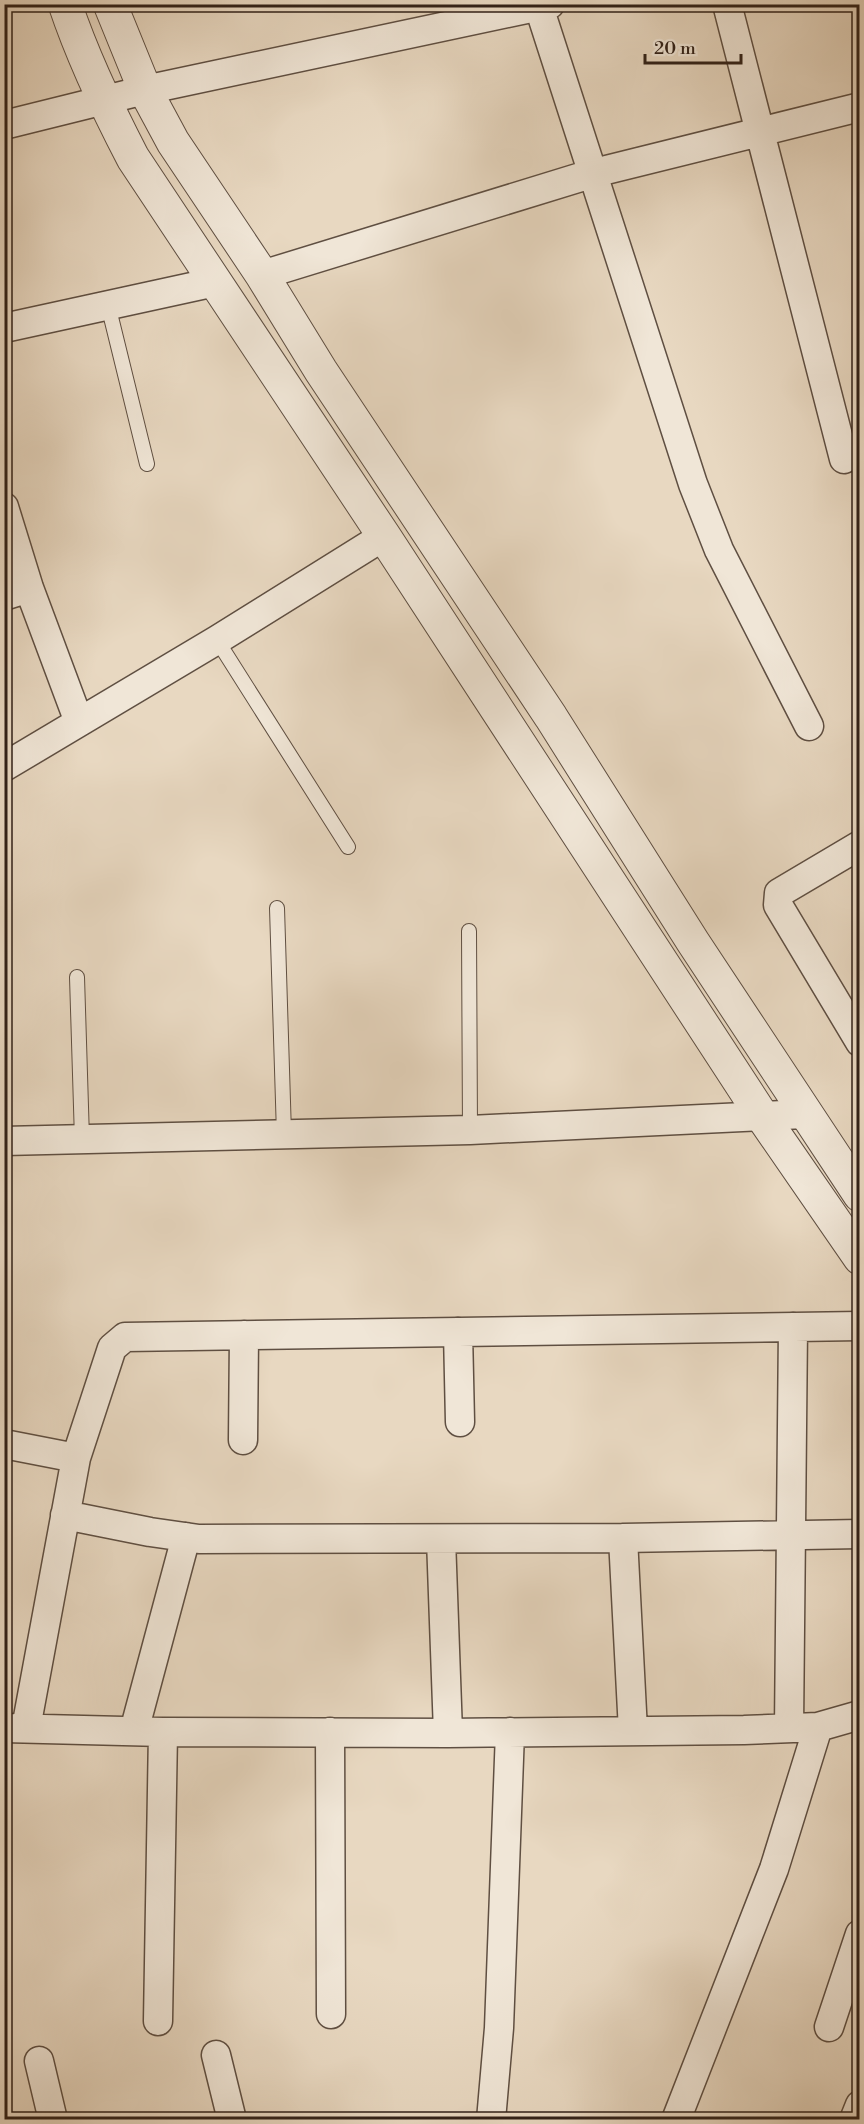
<svg xmlns="http://www.w3.org/2000/svg" width="864" height="2124" viewBox="0 0 864 2124" font-family="'Libre Bodoni',serif">
	<style>
		.lines { fill: none; stroke-linecap: round; stroke-linejoin: round }
		.service-casing { stroke: #5f4f42; stroke-width: 16 }
		.minor-casing { stroke: #5f4f42; stroke-width: 31 }
		.tertiary-casing { stroke: #5f4f42; stroke-width: 35 }
		.service { stroke: #f0e6d7; stroke-width: 14 }
		.minor { stroke: #f0e6d7; stroke-width: 28 }
		.tertiary { stroke: #f0e6d7; stroke-width: 33 }
	</style>
	<rect width="100%" height="100%" fill="#e8d8c1"/>
	<filter id="stains"><feTurbulence type="fractalNoise" baseFrequency=".00333" numOctaves="4"/><feColorMatrix values="0 0 0 0 .2 0 0 0 0 .09 0 0 0 0 .02 0 0 0 .5 -.17"/></filter>
	<radialGradient id="worn" r=".72"><stop offset=".6" stop-color="#630" stop-opacity="0"/><stop offset="1" stop-color="#630" stop-opacity=".3"/></radialGradient>
	<g class="lines">
		<defs>
			<path id="service" d="M108,305L147,464
				M217,640L348,847
				M277,908L284,1134
				M469,931L470,1130
				M77,977L82,1139"/>
			<path id="minor" d="M727,4L844,459
				M539,7L693,484L719,550L809,726
				M4,125L145,90L550,4
				M262,275L594,173L860,107
				M4,328L215,282
				M4,507L29,588L79,722
				M4,596L29,588
				M4,767L217,640L384,536
				M860,845L779,893L778,905L860,1042
				M4,1141L470,1130L805,1114
				M458,1332L460,1422
				M243,1440L244,1335
				M4,1444L76,1458
				M65,1515L150,1532L199,1539L623,1538L860,1534
				M623,1538L633,1731
				M441,1539L448,1733
				M4,1728L163,1732L448,1733L744,1730L818,1727L860,1715
				M26,1728L76,1458L112,1348L125,1337L860,1326
				M789,1728L793,1327
				M134,1731L186,1537
				M330,1732L331,2014
				M158,2021L163,1732
				M829,2027L860,1934
				M216,2055L232,2120
				M39,2061L53,2120
				M491,2120L499,2028L510,1732
				M676,2120L774,1869L818,1727
				M854,2120L860,2105"/>
			<path id="tertiary" d="M65,4C83,58 107,108 133,158L384,536L762,1116L860,1258
				M110,4L145,90L173,142L262,275L321,371L551,717L693,942L860,1195"/>
		</defs>
		<use href="#service" class="service-casing"/>
		<use href="#minor" class="minor-casing"/>
		<use href="#tertiary" class="tertiary-casing"/>
		<use href="#service" class="service"/>
		<use href="#minor" class="minor"/>
		<use href="#tertiary" class="tertiary"/>
	</g>
	<rect width="864" height="2124" fill="none" stroke="#e8d8c1" stroke-width="24"/>
	<rect x="6" y="6" width="852" height="2112" fill="none" stroke="#312118" stroke-width="3"/>
	<rect x="12" y="12" width="840" height="2100" fill="none" stroke="#312118" stroke-width="1.5"/>
	<path d="M645 54v9h96v-9" fill="none" stroke="#312118" stroke-width="3"/>
	<text x="654" y="54" font-size="18" fill="#312118" stroke="#f0e6d7" stroke-width="4.5" paint-order="stroke">20 m</text>
	<rect width="100%" height="100%" filter="url(#stains)"/>
	<rect width="100%" height="100%" fill="url(#worn)"/>
</svg>
